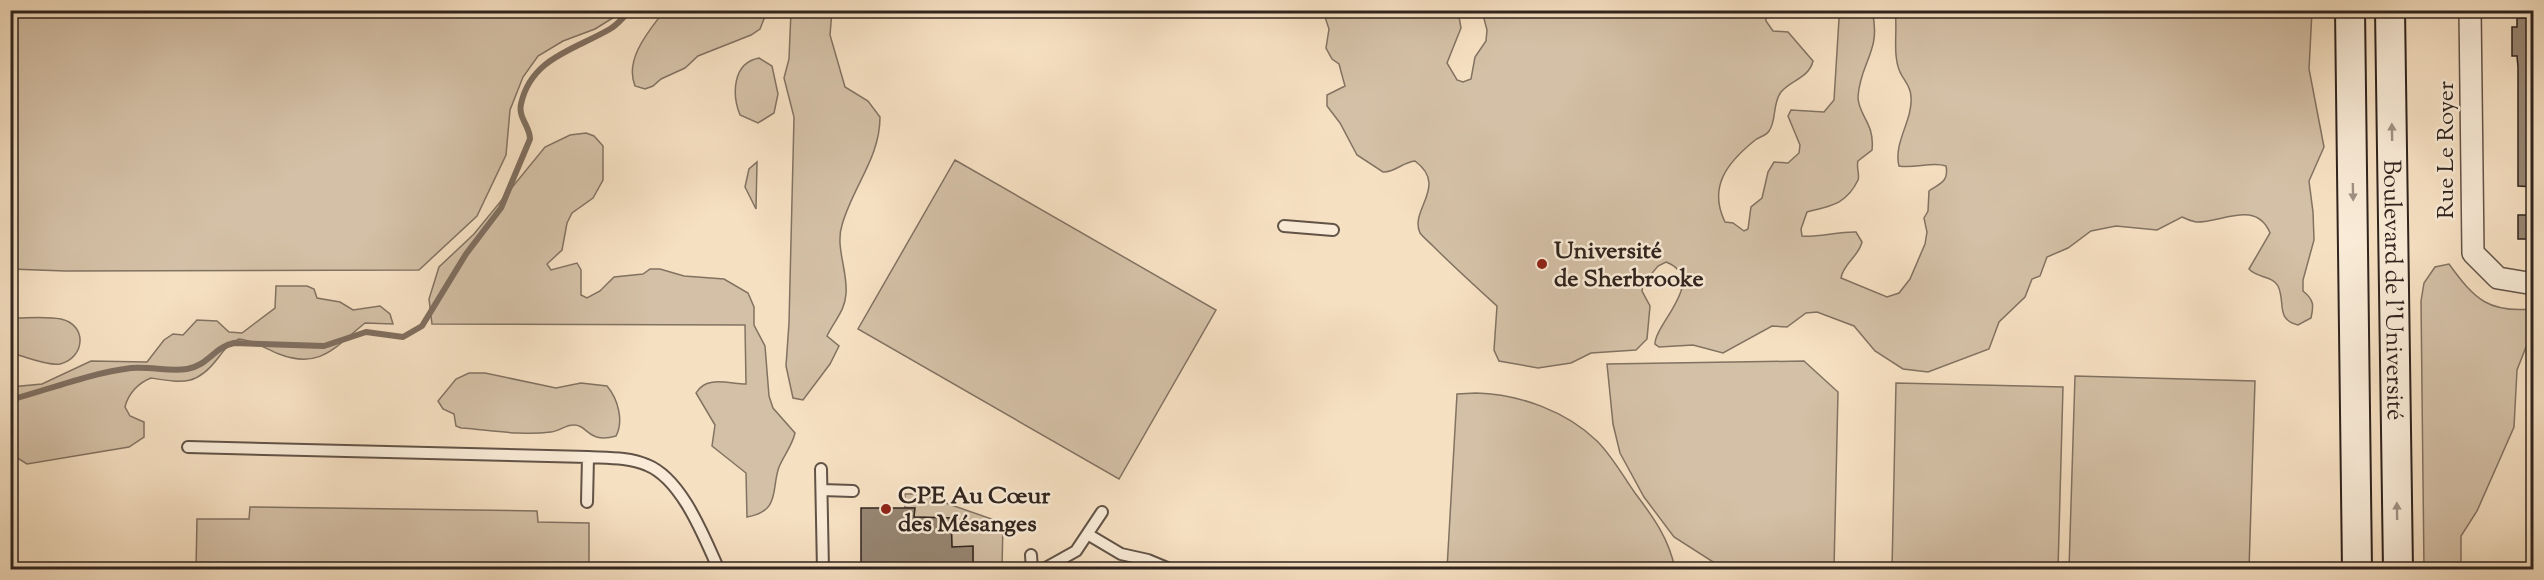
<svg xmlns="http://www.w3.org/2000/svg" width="2544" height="580" viewBox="0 0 2544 580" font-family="'Sorts Mill Goudy',serif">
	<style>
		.green { fill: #d4c0a6; stroke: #827262; stroke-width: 1.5 }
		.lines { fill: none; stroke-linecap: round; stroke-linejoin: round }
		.stream { stroke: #7f6e5f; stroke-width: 6 }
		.building { fill: #978673; stroke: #30241e; stroke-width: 1.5 }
		.service-casing { stroke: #625347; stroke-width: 14 }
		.minor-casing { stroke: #625347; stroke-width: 24 }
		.secondary-casing { stroke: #30241e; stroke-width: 32 }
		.service { stroke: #f9ebd7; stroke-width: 10 }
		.minor { stroke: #f9ebd7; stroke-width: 21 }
		.secondary { stroke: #f9ebd7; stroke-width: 28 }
		.oneway { fill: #9f9184 }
		.poi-dot { fill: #8f2418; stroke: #f9ebd7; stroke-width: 2 }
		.labels { text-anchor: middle; stroke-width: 5; stroke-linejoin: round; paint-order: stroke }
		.street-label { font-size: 24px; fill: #30241e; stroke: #f9ebd7 }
		.poi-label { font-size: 24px; font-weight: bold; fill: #30241e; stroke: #f9ebd7; text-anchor: start }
	</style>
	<rect width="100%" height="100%" fill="#f6e0c2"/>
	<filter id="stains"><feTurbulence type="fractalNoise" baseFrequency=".00333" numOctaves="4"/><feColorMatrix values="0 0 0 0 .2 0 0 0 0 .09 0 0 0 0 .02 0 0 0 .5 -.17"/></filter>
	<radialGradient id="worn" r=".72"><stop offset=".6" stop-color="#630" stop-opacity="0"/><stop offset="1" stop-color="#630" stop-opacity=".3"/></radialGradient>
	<path class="green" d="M11,10H624V11L595,29L563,41L538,56L523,77L510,110L506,155L477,216L419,270L65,271L11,269Z
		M664,11V10L767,11L760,29L751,35L698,56L685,68L661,79L653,86L645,89L635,86C624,59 649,31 664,11Z
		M791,11H832L830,35L845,87L868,101L880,117C880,158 853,186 842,225C835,247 848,271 846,294C845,311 834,321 827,336L839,346L830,364L803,400L793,398L786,366L789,323L794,117L784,78L789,59Z
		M1323,11H1458L1461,28L1447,63L1457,80L1463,82L1471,79L1475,57L1486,41L1487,30L1482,11H1766V21L1773,31L1788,32L1813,61C1809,78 1791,80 1781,92C1772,104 1777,120 1769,131C1765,137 1759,136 1754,141C1727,163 1708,187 1725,222L1733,223L1744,231L1748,229L1751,207L1762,198L1768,172L1774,162L1788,163L1799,153L1800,145L1788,116L1791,110L1824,112L1834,100L1839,19L1844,11H1872C1882,51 1860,62 1858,97C1858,115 1875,123 1872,150L1858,161C1856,167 1860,175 1858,180C1846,205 1830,206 1807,212L1801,229L1802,236C1813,238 1842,231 1856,232L1862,242C1859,256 1843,264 1841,278L1887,297L1899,293L1910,279L1925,244L1927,232L1924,218L1928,211L1929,191C1941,183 1949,181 1946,166C1932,161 1915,169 1899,166C1893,143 1913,120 1911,97C1911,86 1904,81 1900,72C1892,54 1898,30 1895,11H2312L2309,69L2324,147L2309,181L2313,212L2314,240L2303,280V291C2314,300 2314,305 2311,318L2298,325C2275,319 2286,303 2278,286C2273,276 2257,278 2249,269L2270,233C2256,199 2221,223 2196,222C2191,221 2186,219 2182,217L2157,230L2116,226L2091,231L2068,248L2047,257L2040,276L2032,279L2025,297L1999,322L1989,349L1928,372L1903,369L1875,351L1854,326L1817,312L1806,313L1787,327L1772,326L1723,353L1693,345L1659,347L1655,344C1655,323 1709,279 1666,262L1658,266L1643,284L1642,291L1650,306L1647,339L1636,350L1591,353L1571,363L1538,368L1499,361L1494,350L1497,306C1475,286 1454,267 1433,246C1429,242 1423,237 1420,233C1409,210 1449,186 1415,161C1403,162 1394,173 1383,172L1357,155L1340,123L1327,106V95L1345,86L1339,64L1332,59L1326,48L1329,29Z
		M759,58L772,66L778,94L774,113L758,123L740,115C732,95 732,63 759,58Z
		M586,133L594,136L603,146V180L593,198L572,213L567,223L562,250L547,264L551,270L577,263L581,270V295L587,298L600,291L614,277L643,274L650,269H660L684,276L724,279L748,293L754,307V325L765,346L769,396L773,408L795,433C792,446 784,455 779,467C771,489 781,511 747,517L746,473L712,446L715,425L696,393C706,375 730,384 746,384L745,325L432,324L429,299L439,267L474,234L545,147L570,135Z
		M955,160L1216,310L1119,479L858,329Z
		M757,162L756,209L745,187L749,169Z
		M2449,264C2475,300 2489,313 2533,309V336L2528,342L2517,370L2514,427L2477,511L2461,536V569H2424L2421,301L2424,283L2435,267Z
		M276,286H307L314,289L317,298L340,302L353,310L380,306L390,314L393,324L365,323C335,347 320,370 279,354C266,349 253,340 239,339C229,343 224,350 218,358C197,386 183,383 151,378C138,383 128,394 125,407L130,416L144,422V437L129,447L27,464L11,454V387L42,384L91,361L147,362L164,340L173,334L183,335L197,320L217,321L229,332L242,333L275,308Z
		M13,318C28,318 46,316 61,319C88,325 85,358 60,364C49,366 29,358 18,355C9,347 7,329 13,318Z
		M1804,361L1838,392L1834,569H1724L1674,537L1644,497L1620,453L1613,424L1607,364Z
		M469,373H485L556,388L581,383L607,386C618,399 624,421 616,436C587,444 588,424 573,425C566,425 559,431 551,432C522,436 490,430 461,428L456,426L454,414L443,409L438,401L456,379Z
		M2075,376L2255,381L2249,569H2069Z
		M1896,383L2063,387L2058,569H1892Z
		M1476,393C1519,394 1566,411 1597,441C1612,456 1623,476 1635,493C1654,518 1669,539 1675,569H1447L1457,394Z
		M905,494H920L1003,523L1002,569H973V547H952L951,518L914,517V508H905Z
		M250,507L537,511L538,522L589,523V569H196L197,519H249Z"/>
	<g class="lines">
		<path class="stream" d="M10,400C50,389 91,373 131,368C150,366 169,372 187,369C209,365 214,347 234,343L324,346L366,332L403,337L422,326L466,254L501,208L530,139C530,126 518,118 521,104C531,58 574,50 610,29C617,25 624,17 630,10"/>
	</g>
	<path class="building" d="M2517,18H2534V187L2518,186V67L2517,56H2512V27H2517Z
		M2518,215H2534V239H2518Z
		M861,508H915L914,517L951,518L952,547L973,546V570H861Z"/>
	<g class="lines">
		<defs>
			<path id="service" d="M1284,226L1333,230
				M188,447L588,457C607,458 629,457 647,465C682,479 704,537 719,570
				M821,469L823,570
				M822,490L853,491
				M587,502L588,457
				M1089,535L1121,554L1148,560L1172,570
				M1031,555L1032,570
				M1042,570L1076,551L1102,512"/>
			<path id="minor" d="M2470,10L2473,253L2498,278L2534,284"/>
			<g id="secondary">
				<path d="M2350,10L2357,570"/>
				<path id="s1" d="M2390,10L2398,570"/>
			</g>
		</defs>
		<use href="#service" class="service-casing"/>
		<use href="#minor" class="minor-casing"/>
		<use href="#secondary" class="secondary-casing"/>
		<use href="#service" class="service"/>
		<use href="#minor" class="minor"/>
		<use href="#secondary" class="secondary"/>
	</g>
	<defs><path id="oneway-solid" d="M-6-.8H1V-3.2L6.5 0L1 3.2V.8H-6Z" transform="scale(1.5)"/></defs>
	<g class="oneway">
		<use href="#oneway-solid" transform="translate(2392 132) rotate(-91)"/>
		<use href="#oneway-solid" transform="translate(2353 192) rotate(89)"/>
		<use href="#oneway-solid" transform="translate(2397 511) rotate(-91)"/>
	</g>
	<g class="poi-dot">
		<circle cx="1542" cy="264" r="6"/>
		<circle cx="886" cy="509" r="6"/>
	</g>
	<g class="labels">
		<g class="street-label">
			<text transform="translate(2445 150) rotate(-90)" y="8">Rue Le Royer</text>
			<text dy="8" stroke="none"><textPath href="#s1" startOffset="280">Boulevard de l'Université</textPath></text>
		</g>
		<g class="poi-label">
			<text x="1554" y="258">Université<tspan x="1554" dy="28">de Sherbrooke</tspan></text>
			<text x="898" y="503">CPE Au Cœur<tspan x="898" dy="28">des Mésanges</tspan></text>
		</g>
	</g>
	<rect width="2544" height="580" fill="none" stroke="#f6e0c2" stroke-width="36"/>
	<rect x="12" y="12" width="2520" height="556" fill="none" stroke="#30241e" stroke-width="3"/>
	<rect x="18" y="18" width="2508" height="544" fill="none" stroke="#30241e" stroke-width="1.5"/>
	<rect width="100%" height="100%" filter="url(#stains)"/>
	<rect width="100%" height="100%" fill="url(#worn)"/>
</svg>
